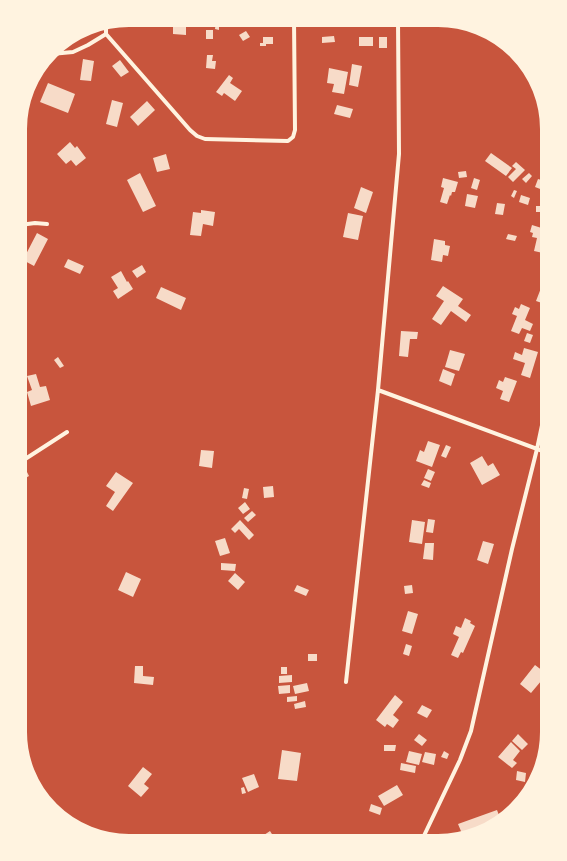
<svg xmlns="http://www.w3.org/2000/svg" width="567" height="861" viewBox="0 0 567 861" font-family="Cabin,sans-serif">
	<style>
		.building { fill: #f7dbc8 }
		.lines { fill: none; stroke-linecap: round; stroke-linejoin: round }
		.minor { stroke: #fff3e0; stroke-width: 4 }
		.rim { fill: none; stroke: #fff3e0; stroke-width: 2 }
	</style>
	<rect width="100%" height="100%" fill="#c8553d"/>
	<path class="building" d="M166,19H187V24H181V26H186V35L173,34V23H166Z
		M204,19H214V23L211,24V26L207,27V23H205Z
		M241,19H255L249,27L240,21Z
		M338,20H348V26H338Z
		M446,20H453L456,21V23Z
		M216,21H219V30L215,29Z
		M206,30H213V39H206Z
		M246,31L250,37L243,41L239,35Z
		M334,36L335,42L322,43V37Z
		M263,37H273V44H266V46H260V43H263Z
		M359,37H373V46H359Z
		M379,37H387V48H379Z
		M207,55H213L212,61H216L215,69L206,68Z
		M83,59L94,61L91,81L80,80Z
		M120,60L129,72L121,77L112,66Z
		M352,64L362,66L358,87L349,85Z
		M329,68L348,72L344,94L332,92L334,84L327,83Z
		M229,75L233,78L230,83L242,91L235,101L224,93L222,96L216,92Z
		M48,83L75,94L68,113L40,102Z
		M112,100L123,103L117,127L106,124Z
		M147,101L155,110L138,126L130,117Z
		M337,105L353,109L350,118L334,114Z
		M70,142L75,148L77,146L86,158L76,166L71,160L66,164L57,154Z
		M491,153L512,168L506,176L485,161Z
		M166,154L170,169L157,172L153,158Z
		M516,162L525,170L513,182L508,177L516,169L512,166Z
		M466,171L467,177L459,178L458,172Z
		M140,173L156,206L143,212L127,180Z
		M529,173L532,176L526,183L522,179Z
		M443,178L458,182L455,192H452L451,196L450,195L447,204L440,202L444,188L441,187Z
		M474,178L480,180L477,190L471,188Z
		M538,179L548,182V192L535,187Z
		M361,187L373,192L366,213L354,208Z
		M514,190L517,191L514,198L511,196Z
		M467,194L478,196L475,208L465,206Z
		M521,195L530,198L528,205L519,202Z
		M497,203L505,204L503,215L495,214Z
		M536,206H541V212H536Z
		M201,210L215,212L213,226L203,224L201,236L190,235L193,212L201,213Z
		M348,213L363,216L358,240L343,237Z
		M532,225L548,230V240L543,253L534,251L537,238L532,237L533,233L530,232Z
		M37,233L48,239L34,266L23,260Z
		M508,234L517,236L515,241L506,239Z
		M434,239L445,241V245L450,246L448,256L443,255L442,262L431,260Z
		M68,259L84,266L80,274L64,267Z
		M142,265L146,272L137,278L132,271Z
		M121,271L127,282L128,281L133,289L118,299L113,291L118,288L111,277Z
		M443,286L463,299L458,306L471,315L466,322L451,311L441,325L432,319L444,301L436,296Z
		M161,287L186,298L181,310L156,298Z
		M541,288L548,291V298L545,304L536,301Z
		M521,304L530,308L525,320L533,324L530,331L522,328L519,334L511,331L517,316L512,314L515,307L519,309Z
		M401,331L418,332L417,339H410L408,357L399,356Z
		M527,333L533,335L530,343L524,341Z
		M524,348L538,352L530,378L521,375L525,363L513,359L515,352L522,355Z
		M450,350L465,354L459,371L445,367Z
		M58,357L64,366L60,368L54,360Z
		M443,369L455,374L451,386L439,381Z
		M36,374L40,387L46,386L50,400L31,406L27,392L32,390L27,376Z
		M505,377L517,381L509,402L500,399L503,391L496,388L499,380L503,382Z
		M428,441L440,445L432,467L416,461L420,450L424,452Z
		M446,445L451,447L446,458L441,456Z
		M201,450L214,451L212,468L199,466Z
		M482,456L488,466L493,463L500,475L482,485L470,463Z
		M25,468L29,476L19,482V471Z
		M428,469L435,472L431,481L424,478Z
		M116,472L133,483L113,511L106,506L115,492L106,486Z
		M424,480L431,483L429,488L421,485Z
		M273,486L274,497L264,498L263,487Z
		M244,488L249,489L247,499L242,498Z
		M245,502L250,509L243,514L238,508Z
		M252,511L256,515L248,522L244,518Z
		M428,519L435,520L433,533L426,532Z
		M240,520L254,535L249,540L239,529L235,533L231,529Z
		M412,520L425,522L422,544L409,542Z
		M225,538L230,553L220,556L215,541Z
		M483,541L494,544L488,564L477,560Z
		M425,543H434L433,560L423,559Z
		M221,563L236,564L235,571L221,570Z
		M126,572L141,579L133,597L118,590Z
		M235,573L245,582L238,590L228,581Z
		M297,585L309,590L306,596L294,591Z
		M412,585L413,593L405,594L404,586Z
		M408,611L418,614L412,634L402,631Z
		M465,618L471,621L470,623L475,626L463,653L461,652L458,658L451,655L459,637L453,634L456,626L461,628Z
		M406,644L412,646L409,656L403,654Z
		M308,654H317V661H308Z
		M535,665L547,674L531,693L520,684Z
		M135,666H143V676L154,677L153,685L134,683Z
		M281,667H287V674H281Z
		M292,675V682L279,683V676Z
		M307,683L309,691L295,694L293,686Z
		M290,685V693L279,694L278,686Z
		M395,695L403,702L393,715L399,720L393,728L387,724L385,727L376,720Z
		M297,696V701L287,702V697Z
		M305,701L306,707L295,709L294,704Z
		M422,705L432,710L427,718L417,713Z
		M419,734L427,740L422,746L414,740Z
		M518,734L528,744L522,750L512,741Z
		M511,742L520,751L513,760L517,763L512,768L498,757Z
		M384,745H396L395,751H384Z
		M282,750L301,753L297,781L278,779Z
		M409,751L422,754L419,765L406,762Z
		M444,751L449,754L447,759L441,757Z
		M425,752L436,754L434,765L422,762Z
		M401,763L416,766L415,773L400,770Z
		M143,767L152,774L144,784L149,788L141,797L128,786Z
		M517,771L526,773L525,782L516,780Z
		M254,774L259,787L248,792L242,778Z
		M397,785L403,795L384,806L378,796Z
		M244,787L246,793L242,794L241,788Z
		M371,804L382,808L380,815L369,811Z
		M497,810L500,818L482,832H481L480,829L463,836L458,824Z
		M270,831L277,842H264L261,837Z
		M390,835L401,836V842H390Z"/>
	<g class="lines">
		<path class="minor" d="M106,34L190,130L197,136L205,139L288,141L293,137L295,130L294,19
			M51,54L73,52L88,45L106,34V23
			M20,225L35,223L47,224
			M378,390L548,453
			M19,463L67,432
			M346,682L378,390L399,154L398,20
			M421,842L460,760L471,731L512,549L537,449L548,397"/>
	</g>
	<path d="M0 0H567V861H0ZM129 26H438A103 103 0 0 1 541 129V732A103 103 0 0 1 438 835H129A103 103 0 0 1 26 732V129A103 103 0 0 1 129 26Z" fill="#fff3e0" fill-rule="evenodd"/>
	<path class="rim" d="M129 26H438A103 103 0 0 1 541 129V732A103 103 0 0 1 438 835H129A103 103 0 0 1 26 732V129A103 103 0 0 1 129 26Z"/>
</svg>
